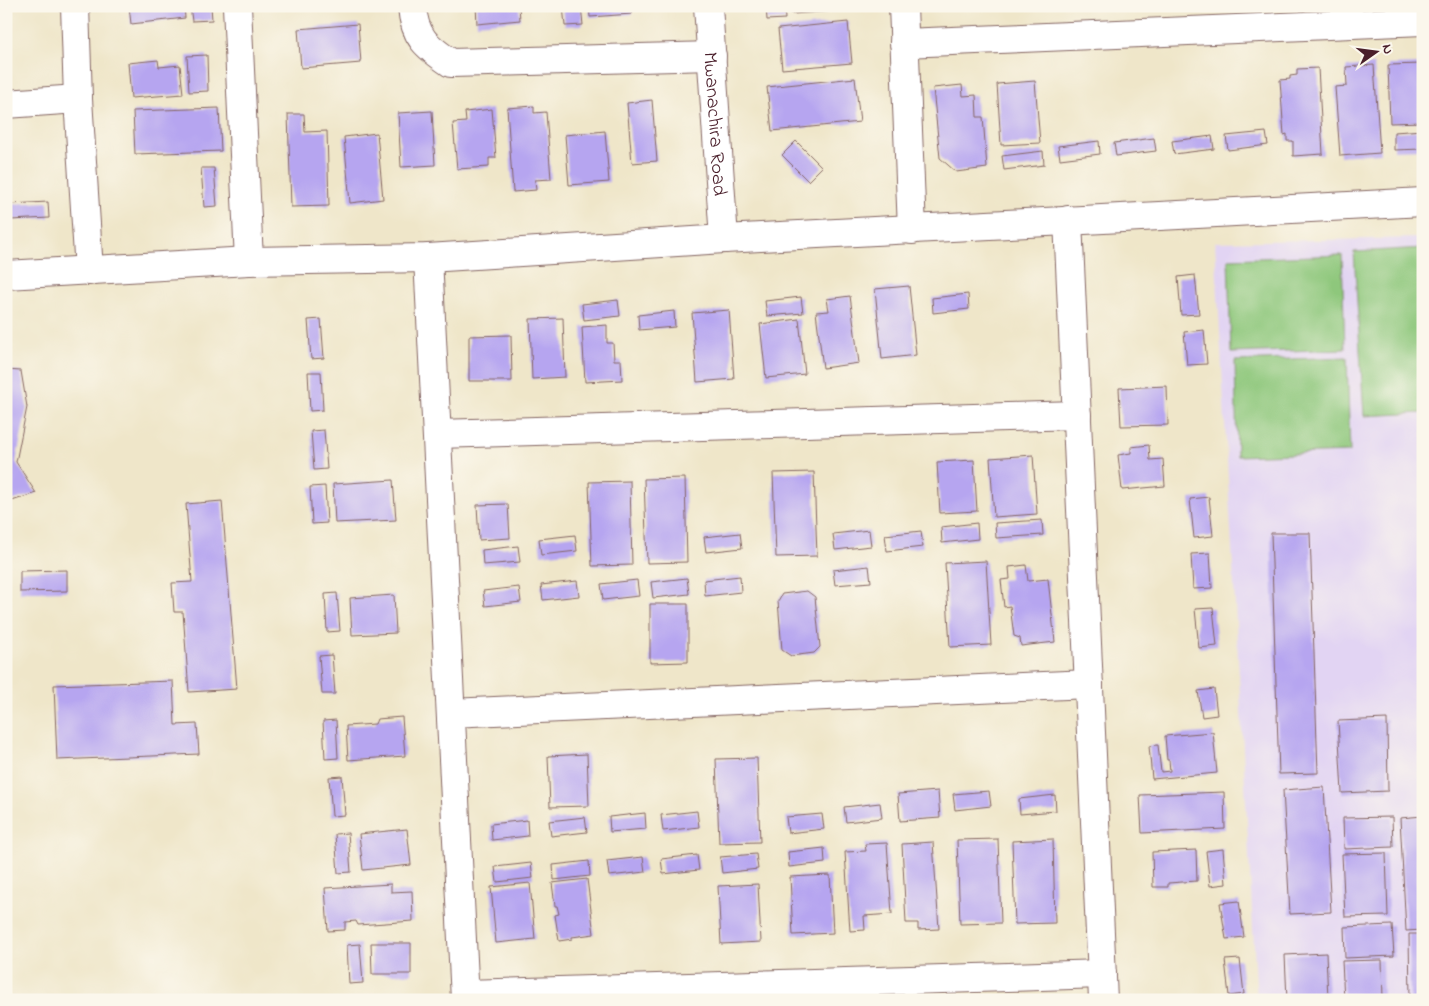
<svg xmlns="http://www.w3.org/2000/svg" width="1429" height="1006" viewBox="0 0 1429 1006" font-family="'Indie Flower',sans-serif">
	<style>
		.built { fill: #e2d4f3 }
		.green { fill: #8ec77b; stroke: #6c7353 }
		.building { fill: #b6a5f0 }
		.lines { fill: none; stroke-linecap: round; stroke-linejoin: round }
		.minor-casing { stroke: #846562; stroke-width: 30 }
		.minor { stroke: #fff; stroke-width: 28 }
		.labels { text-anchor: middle; stroke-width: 4.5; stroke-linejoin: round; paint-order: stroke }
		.street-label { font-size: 20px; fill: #4a1f2b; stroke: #fbf7ec }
	</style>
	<rect width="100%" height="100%" fill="#fbf7ec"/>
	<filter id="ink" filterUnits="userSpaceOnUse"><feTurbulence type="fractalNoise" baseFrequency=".02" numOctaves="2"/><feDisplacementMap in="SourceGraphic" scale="10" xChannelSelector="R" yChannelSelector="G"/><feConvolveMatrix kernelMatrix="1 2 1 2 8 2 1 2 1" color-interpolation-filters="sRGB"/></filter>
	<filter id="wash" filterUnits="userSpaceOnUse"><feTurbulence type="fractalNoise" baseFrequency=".0096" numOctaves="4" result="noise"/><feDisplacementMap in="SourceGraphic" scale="20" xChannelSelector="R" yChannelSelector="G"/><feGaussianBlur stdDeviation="1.12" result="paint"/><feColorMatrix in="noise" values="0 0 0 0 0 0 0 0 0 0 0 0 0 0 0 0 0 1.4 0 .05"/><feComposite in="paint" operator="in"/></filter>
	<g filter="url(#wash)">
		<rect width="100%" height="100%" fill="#efe6c9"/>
		<path class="built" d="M1423,238V1000H1257L1215,242Z"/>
		<path class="green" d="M1423,248V413L1364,416L1354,252Z
			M1342,255L1345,349L1231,353L1228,259Z
			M1347,357L1350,452L1237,456L1235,361Z"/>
		<g id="blocks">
			<path class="building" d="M129,6H184L185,18L131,24Z
				M190,6H211L212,20L192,21Z
				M334,6H354V8L334,9Z
				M476,6H519L520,20L477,24Z
				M563,6H581L583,25L565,26Z
				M589,6H632V14L590,17Z
				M766,6H784L785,19L767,20Z
				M791,6H852L853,10L792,14Z
				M848,22L852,63L782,69L778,29Z
				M358,24L361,63L301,68L298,29Z
				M207,55L208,91L189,92L187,56Z
				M158,60L159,67L180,65L183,94L131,98L128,63Z
				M1423,64V122L1390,123L1388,65Z
				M1374,65L1380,153L1340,156L1335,87L1347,86L1346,67Z
				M1318,68L1323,154L1293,156V141H1287V134L1284,135L1280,80L1290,79V76L1297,75V69Z
				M855,78L860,122L772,131L767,87Z
				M1035,81L1040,143L1001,145L997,84Z
				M962,85L963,96L976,95L977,117H983L987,168L956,172L940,158L933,88Z
				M652,100L657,161L632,163L627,103Z
				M534,106V113L546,112L551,179L535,180L536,190L513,192L507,108Z
				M219,108L221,151L135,154L133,111Z
				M492,109L496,158H489V167L457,169L453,123L466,122L465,112Z
				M432,111L435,165L401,167L398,113Z
				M288,114H304L305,132L327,131L329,206L291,207Z
				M1423,130V149L1394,150V132Z
				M605,131L609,182L569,185L565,135Z
				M1266,132L1268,145L1228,150L1226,136Z
				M377,133L383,199L350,203L344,137Z
				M1212,136L1214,149L1174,154L1172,141Z
				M1154,138L1156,151L1116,156L1114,143Z
				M796,141L822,167L808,181L782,155Z
				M1099,141L1100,154L1060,159L1058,146Z
				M1043,151L1044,165L1004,170L1002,156Z
				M201,168H214L217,206L204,207Z
				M48,202L49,218L11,220L10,204Z
				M1195,275L1199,314L1181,315L1178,277Z
				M909,286L916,355L882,359L875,289Z
				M968,294L969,309L933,313L932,298Z
				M850,296L859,363L823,368L816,312L829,311L827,299Z
				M801,297L803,313L767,316L765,301Z
				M618,300L620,316L584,320L582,304Z
				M729,310L734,379L697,382L692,313Z
				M674,311L675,327L639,330L638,315Z
				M563,318L565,377L532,379L530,319Z
				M321,319L324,358L311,359L308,320Z
				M799,319L805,374L766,378L760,324Z
				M607,325V343H613L614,360H621L622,380L585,382L582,327Z
				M1204,330L1207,364L1187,365L1184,332Z
				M511,335L512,381H469V336Z
				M6,370L21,371L27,407L16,462L36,493L6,503Z
				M308,372H321L323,410L310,411Z
				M1167,386L1168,425L1121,426L1119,388Z
				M324,430L327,469L314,470L311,431Z
				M1149,445L1150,460L1163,459L1165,486L1122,490L1118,455L1131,453V447Z
				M1033,455L1037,514L994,517L990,458Z
				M974,460L977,511L940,513L937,462Z
				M814,472L817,556L776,557L773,473Z
				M685,478L687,562L647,563L644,479Z
				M393,480L396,520L335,523L333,484Z
				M630,481L632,565L592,566L589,482Z
				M325,486L327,523L312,524L310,487Z
				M1209,497L1213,536L1194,538L1190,499Z
				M222,501L237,689L189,692L183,612H174L172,583L192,582L186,504Z
				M508,504L510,538L479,540L477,505Z
				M1042,520L1043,535L996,538L995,523Z
				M977,523L978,539L942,543L941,527Z
				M869,530L871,546L835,550L833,534Z
				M921,531L923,547L887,551L885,535Z
				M740,533L742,548L706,552L704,537Z
				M1271,533H1310L1318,773L1279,774Z
				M575,535L577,551L541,555L539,539Z
				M518,546L520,562L483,565L482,550Z
				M1210,553L1212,588L1193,589L1191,554Z
				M986,561L991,645L950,647L945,563Z
				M1026,565L1028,581L1048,579L1055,642L1021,646L1020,638L1014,636L1010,606L1004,607L1001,580L1010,579L1009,567Z
				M869,566L871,582L835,585L833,570Z
				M67,570V591L20,592V571Z
				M740,576L741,592L705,596L704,580Z
				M687,578L689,594L653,598L651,582Z
				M637,580L639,596L603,600L601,584Z
				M577,581L579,596L543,600L541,585Z
				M519,587L521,602L485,606L483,591Z
				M807,591L815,597L820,647L814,653L791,656L782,650L778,601L782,594Z
				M337,593L340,631L327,632L325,594Z
				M394,595L396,633L352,635L350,598Z
				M650,604H688V662L650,663Z
				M1213,608L1217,646L1199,648L1195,609Z
				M332,655L335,694H322L319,656Z
				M173,681L175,725L197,724L199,754L57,760L54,685Z
				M1214,689L1217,715L1202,717L1198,691Z
				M402,717L405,756L348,760L346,726L375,724L377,719Z
				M1387,719L1388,791L1342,793L1338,721Z
				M336,720L338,758L325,759L323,721Z
				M1213,732L1217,773L1152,779L1149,746L1158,745L1161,772L1170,771L1169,760H1167L1165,736Z
				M587,754L589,806L550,807L548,756Z
				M757,758L760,842L719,843L716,759Z
				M342,776L345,815L332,816L329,777Z
				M1324,787L1331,912L1290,914L1283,790Z
				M938,791L940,818L900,821L898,794Z
				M989,791L991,806L955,810L953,794Z
				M1224,792L1225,829L1142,833L1140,795Z
				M1055,795L1056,811L1020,814L1019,799Z
				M880,803L882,818L846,822L844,807Z
				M697,811L699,827L663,831L661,815Z
				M645,813L646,829L610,832L609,817Z
				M822,814L824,829L788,833L786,817Z
				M1423,816V930L1406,931L1400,818Z
				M585,817L587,832L551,836L549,821Z
				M1392,817L1393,847L1344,849L1343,818Z
				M527,820L528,836L492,840L491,824Z
				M407,829L411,865L363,870L359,834Z
				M348,833L351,872L338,873L335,834Z
				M998,839L1001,923L960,924L957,840Z
				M1053,839L1055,923L1015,924L1012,841Z
				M933,842L939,929L918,930V923H906L902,844Z
				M887,843L892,914L864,916L865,930L850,931L845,852L866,851L865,844Z
				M824,848L825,863L789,867L788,852Z
				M1223,849L1226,884L1210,886L1206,851Z
				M1196,850L1197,881L1168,883V887H1153L1152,852Z
				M1386,853L1388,916L1345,917L1342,854Z
				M756,854L758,869L722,873L720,857Z
				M697,855L699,870L663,874L661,859Z
				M643,857L645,872L609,876L607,861Z
				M589,861L590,876L554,880L553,865Z
				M531,863L533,878L497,882L495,867Z
				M830,875L833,933L793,935L790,877Z
				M587,879L594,934L572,937V939L559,941L555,915L559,914L557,906H555L552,883Z
				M530,883L535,939L496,943L491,887Z
				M391,884V892L412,891L413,921L358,925L356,921L345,922V930L328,931L325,888Z
				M758,884L761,942L721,944L718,886Z
				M1239,901L1244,937L1226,939L1220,903Z
				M1392,925L1394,956L1345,958L1344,927Z
				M1409,934H1423V1000H1410Z
				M371,943H411V974H372Z
				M360,944L363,983L349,984L347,945Z
				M1326,953L1328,1000H1287L1285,955Z
				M1240,959L1244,994L1229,996L1225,960Z
				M1382,960L1383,1000H1344L1342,961Z"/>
		</g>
	</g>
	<g filter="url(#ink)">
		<use href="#blocks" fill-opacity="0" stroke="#846562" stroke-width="1"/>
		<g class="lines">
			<defs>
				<g id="minor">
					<path d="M75,6L78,99L89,271"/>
					<path d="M237,6L249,261"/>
					<path d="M412,6C414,37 427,47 451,63L712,56"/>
					<path id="s1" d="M708,6L724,239"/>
					<path d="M903,6L912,230"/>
					<path d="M904,43L1423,21"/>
					<path d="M6,104L78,99"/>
					<path d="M1068,220L1103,1000"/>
					<path d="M428,258L465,1000"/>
					<path d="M6,275L249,261L428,258L724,239L1423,202"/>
					<path d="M437,434L1077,415"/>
					<path d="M451,713L1089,684"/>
					<path d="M465,994L1102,974"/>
				</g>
			</defs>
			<use href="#minor" class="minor-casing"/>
			<use href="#minor" class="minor"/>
		</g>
	</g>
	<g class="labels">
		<g class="street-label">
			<text dy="7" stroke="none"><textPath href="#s1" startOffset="118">Mwanachira Road</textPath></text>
		</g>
	</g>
	<rect width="1429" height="1006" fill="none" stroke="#fbf7ec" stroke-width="25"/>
	<g transform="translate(1376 52) rotate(76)" stroke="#fbf7ec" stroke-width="4" paint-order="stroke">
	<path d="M0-4L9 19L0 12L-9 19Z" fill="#4a1f2b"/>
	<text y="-8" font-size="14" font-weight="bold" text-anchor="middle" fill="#4a1f2b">N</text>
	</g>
</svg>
